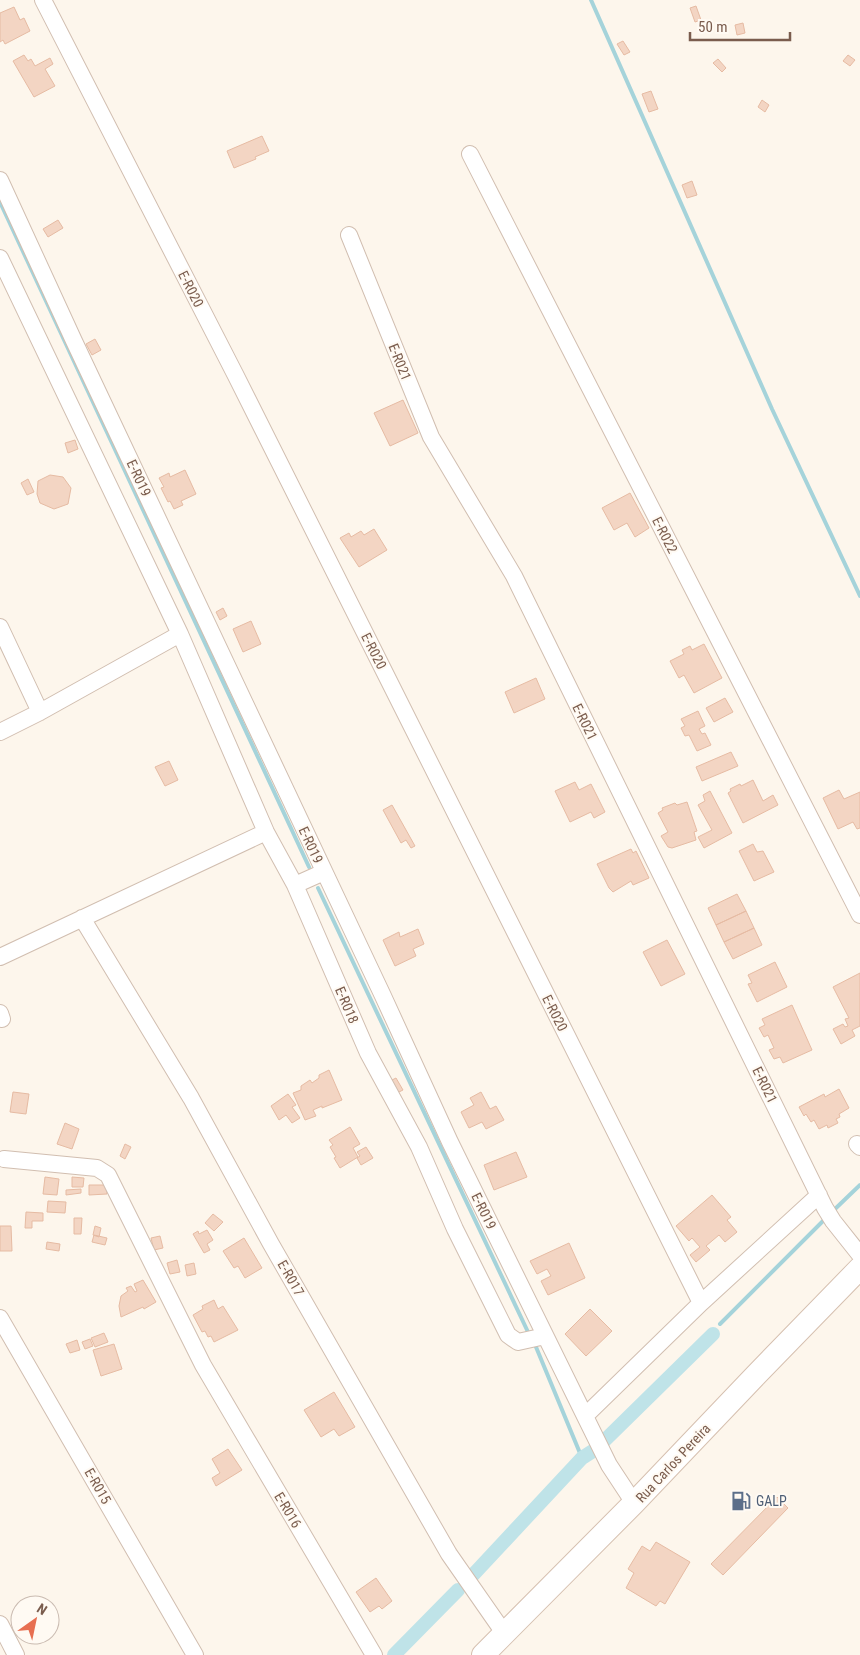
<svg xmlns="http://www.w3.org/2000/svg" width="860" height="1655" viewBox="0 0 860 1655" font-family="'Roboto Condensed',sans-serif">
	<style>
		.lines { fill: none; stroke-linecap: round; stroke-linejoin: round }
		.stream { stroke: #a5d3da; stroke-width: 4 }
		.canal { stroke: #bfe3e8; stroke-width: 14 }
		.building { fill: #f3d5c3; stroke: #e6bba3 }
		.street-casing { stroke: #d1beb0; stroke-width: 18 }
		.secondary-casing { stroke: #d6c0b0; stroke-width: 24 }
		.street { stroke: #fff; stroke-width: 16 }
		.secondary { stroke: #fff; stroke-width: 22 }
		.labels { text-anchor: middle; stroke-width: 4; stroke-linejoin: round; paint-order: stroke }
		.street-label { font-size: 14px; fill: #7a5c4d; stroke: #fffaf3 }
		.service-label { font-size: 14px; fill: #4e5e75; stroke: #fffaf3; text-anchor: start }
	</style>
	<rect width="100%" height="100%" fill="#fdf6ec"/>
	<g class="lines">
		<path class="stream" d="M591,0L772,409L860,596
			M0,202L309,867
			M318,888L528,1332
			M835,1209L860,1185
			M720,1324L826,1218
			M536,1347L582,1458"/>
		<path class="canal" d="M604,1441L713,1334
			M472,1576L582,1458L596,1449
			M394,1655L458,1590"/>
	</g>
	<path class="building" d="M696,6L701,20L695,22L690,8Z
		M14,7L20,20L24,18L30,31L5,44L3,40L0,42V13Z
		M743,23L745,33L737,35L735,25Z
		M623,41L630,52L624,55L617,44Z
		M24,55L28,61L31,59L35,66L50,58L53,64L45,69L55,86L34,97L13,61Z
		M848,55L855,60L850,66L843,61Z
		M718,59L726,68L722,72L713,63Z
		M651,91L658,109L649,112L642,94Z
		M762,100L769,105L765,112L758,107Z
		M262,136L269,151L255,157L256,159L234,168L227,151Z
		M692,181L697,195L687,198L682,185Z
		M58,220L63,228L48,237L43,229Z
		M95,339L101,350L92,355L86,344Z
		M403,400L418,433L390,446L374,413Z
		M75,440L78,449L68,453L65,443Z
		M185,470L196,494L181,501L183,505L174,509L170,501L168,502L161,488L164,487L159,478L169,473L170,477Z
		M50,475L63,477L71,488L68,504L54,509L40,503L37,494L38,481Z
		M28,479L34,492L27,495L21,483Z
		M630,493L649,528L635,537L627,523L614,530L602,508Z
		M374,529L387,550L359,567L340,538L349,533L351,537L361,531L364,535Z
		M223,608L227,616L220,620L216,612Z
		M251,621L261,644L243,652L233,629Z
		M704,644L722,678L694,693L684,675L679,678L670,661L684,654L682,650L690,646L692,650Z
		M536,678L545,699L514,713L505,692Z
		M725,698L733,712L714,722L706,708Z
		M698,711L705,726L699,729L702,734L705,733L711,745L697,751L689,735L685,736L681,728L685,726L681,719Z
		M731,752L738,766L702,781L696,767Z
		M169,761L178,780L165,786L155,767Z
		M753,780L763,801L773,795L778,805L743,823L728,793L731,791L730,789L740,784L741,786Z
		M575,782L579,790L591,784L605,812L594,818L591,812L570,822L555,791Z
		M839,790L844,799L860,792V828L857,829L853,822L838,829L823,798Z
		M710,791L732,833L704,848L698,837L712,830L698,805L705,801L703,795Z
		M687,802L697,831L694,832L696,840L672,848L668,847L661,836L668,832L658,813L663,810L662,808L675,803L677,805Z
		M392,805L415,846L411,848L406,840L401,843L383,810Z
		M753,844L757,852L763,851L774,872L754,881L739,851Z
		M631,849L633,853L636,851L649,878L633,885L631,881L613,892L609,888L597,864Z
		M737,894L746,911L716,925L708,908Z
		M746,911L754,928L724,942L716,925Z
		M754,928L762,945L733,959L724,942Z
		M418,929L424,944L413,949L416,956L395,966L383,940L399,932L400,937Z
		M667,940L685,974L661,986L643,952Z
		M775,962L787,987L757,1002L748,984L752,983L748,975Z
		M860,973V1026L852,1030L855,1036L841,1044L833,1029L843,1024L845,1027L848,1026L845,1019L849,1018L833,987Z
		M792,1005L812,1050L783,1063L780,1057L774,1059L769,1050L774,1048L768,1035L764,1037L759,1028L765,1025L762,1019Z
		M329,1070L342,1100L322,1108V1106L313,1110L316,1116L305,1120L293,1093L301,1090V1086L310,1080L312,1083L319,1078V1075Z
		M396,1078L403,1090L395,1094L388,1082Z
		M839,1089L849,1108L839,1114L840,1117L836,1119L838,1123L828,1128L827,1125L819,1129L814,1120L811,1122L806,1114L804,1116L799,1107L824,1094L825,1097Z
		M13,1092L29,1094L26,1114L10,1112Z
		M481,1092L490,1109L496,1106L504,1120L486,1129L482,1122L469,1128L461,1112L474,1105L470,1098Z
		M288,1094L296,1105L292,1107L300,1118L292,1123L286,1115L279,1120L271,1106Z
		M65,1123L79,1129L72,1149L57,1144Z
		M350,1127L360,1144L353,1148L358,1157L340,1168L334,1158L336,1157L330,1147L333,1145L329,1140Z
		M125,1144L131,1147L125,1159L120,1156Z
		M366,1147L373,1158L361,1165L357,1158L360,1156L357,1152Z
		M516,1152L527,1177L494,1190L484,1165Z
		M45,1177L59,1179L57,1195L43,1194Z
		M72,1177L84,1178L83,1187H72Z
		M89,1185H107V1194L89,1195Z
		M81,1189V1193L66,1195V1190Z
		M712,1195L731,1217L727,1220L737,1232L725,1242L719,1235L706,1246L710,1250L696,1262L690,1255L700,1247L692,1238L689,1241L676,1226Z
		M48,1201L66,1202L65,1213L47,1212Z
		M26,1212L43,1213V1221H32V1228H25Z
		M213,1214L223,1222L214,1231L205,1223Z
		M74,1218H82L81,1234H74Z
		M0,1226H11L12,1251H0Z
		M95,1226L101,1228L99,1237L93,1235Z
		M207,1230L213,1240L207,1244L210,1250L204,1253L193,1234L198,1231L199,1234Z
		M94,1235L107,1238L105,1245L92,1242Z
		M160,1236L163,1248L154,1250L151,1238Z
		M244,1238L262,1268L245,1278L238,1266L234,1268L223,1251Z
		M47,1242L60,1244L59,1251L46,1249Z
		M569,1243L585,1278L548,1295L541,1281L551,1276L547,1269L537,1274L530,1261Z
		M177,1260L180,1272L170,1274L167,1263Z
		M194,1263L196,1274L187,1276L185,1265Z
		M143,1280L156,1302L144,1309L143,1307L121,1317L119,1306L121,1296L128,1291L126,1288L131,1286L135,1292L137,1291L134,1284Z
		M214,1300L218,1309L223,1306L238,1330L214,1342L211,1336L208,1337L205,1331L202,1332L193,1315L203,1309L202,1306Z
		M590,1309L612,1331L586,1356L565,1334Z
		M104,1333L108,1342L95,1347L91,1338Z
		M90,1339L93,1346L85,1349L82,1342Z
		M77,1340L80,1350L70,1353L66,1344Z
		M114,1344L122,1369L101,1376L93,1350Z
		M334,1392L355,1427L339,1436L334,1429L321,1437L304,1410Z
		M228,1449L242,1470L216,1486L212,1478L220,1473L212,1459Z
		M777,1497L788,1508L723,1575L711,1564Z
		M656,1542L690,1562L665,1604L660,1601L656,1606L626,1588L634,1573L628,1569L642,1546L650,1551Z
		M376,1578L392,1601L382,1609L379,1606L370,1612L356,1592Z"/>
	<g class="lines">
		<defs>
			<path id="street" d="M43,0L235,374L701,1303
				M470,154L860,915
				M0,180L74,341L383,996L450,1142L609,1465L634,1503
				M349,235L431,437L514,576L825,1208L833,1221L860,1255
				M0,258L180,634L266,832L295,885L368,1053L419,1147L455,1229L508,1335L518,1342L545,1336
				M0,627L40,712
				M0,732L40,712L180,634
				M295,885L324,872
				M82,918L191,1098L271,1244L449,1554L504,1633
				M0,957L266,832
				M0,1013L2,1019
				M857,1144L860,1147
				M4,1159L97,1168L108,1175L203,1365L374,1655
				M0,1318L195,1655
				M585,1416L701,1303L819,1195
				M0,1624L16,1655"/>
			<path id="secondary" d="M483,1655L634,1503L756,1375L860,1268"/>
		</defs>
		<use href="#street" class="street-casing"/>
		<use href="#secondary" class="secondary-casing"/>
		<use href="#street" class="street"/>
		<use href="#secondary" class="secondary"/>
	</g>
	<defs>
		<symbol id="fuel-bare" viewBox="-9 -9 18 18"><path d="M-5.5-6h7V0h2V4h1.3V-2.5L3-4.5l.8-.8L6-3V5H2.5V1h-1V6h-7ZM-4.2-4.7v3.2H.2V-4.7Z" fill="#5c6f8a" stroke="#fffaf3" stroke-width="2.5" paint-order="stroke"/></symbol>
	</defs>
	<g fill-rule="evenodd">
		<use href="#fuel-bare" x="727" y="1487" width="28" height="28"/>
	</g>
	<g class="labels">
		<g class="street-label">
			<text transform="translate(191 289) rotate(63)" y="5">E-R020</text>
			<text transform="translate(400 362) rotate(68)" y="5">E-R021</text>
			<text transform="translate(139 478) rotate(65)" y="5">E-R019</text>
			<text transform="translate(665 535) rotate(63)" y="5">E-R022</text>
			<text transform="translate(374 651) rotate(63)" y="5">E-R020</text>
			<text transform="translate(585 722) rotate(64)" y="5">E-R021</text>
			<text transform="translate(311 845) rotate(65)" y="5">E-R019</text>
			<text transform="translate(347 1005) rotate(67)" y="5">E-R018</text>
			<text transform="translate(555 1013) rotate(63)" y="5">E-R020</text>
			<text transform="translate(765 1085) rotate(64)" y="5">E-R021</text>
			<text transform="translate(484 1211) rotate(64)" y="5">E-R019</text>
			<text transform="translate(291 1278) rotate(60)" y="5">E-R017</text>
			<text transform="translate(673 1463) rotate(-47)" y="5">Rua Carlos Pereira</text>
			<text transform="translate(98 1486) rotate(60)" y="5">E-R015</text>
			<text transform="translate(288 1510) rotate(59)" y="5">E-R016</text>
		</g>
		<g class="service-label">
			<text x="756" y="1506">GALP</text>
		</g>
	</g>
	<g transform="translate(35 1620) rotate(33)"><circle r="24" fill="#fffaf3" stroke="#cabbb1"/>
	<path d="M0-4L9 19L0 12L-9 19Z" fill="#e76f51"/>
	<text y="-8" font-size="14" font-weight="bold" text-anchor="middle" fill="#7a5c4d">N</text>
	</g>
	<path d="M690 32v8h100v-8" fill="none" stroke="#7a5c4d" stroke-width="2.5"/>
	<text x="698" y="32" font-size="15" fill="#7a5c4d" stroke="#fffaf3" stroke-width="4" paint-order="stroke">50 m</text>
</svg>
